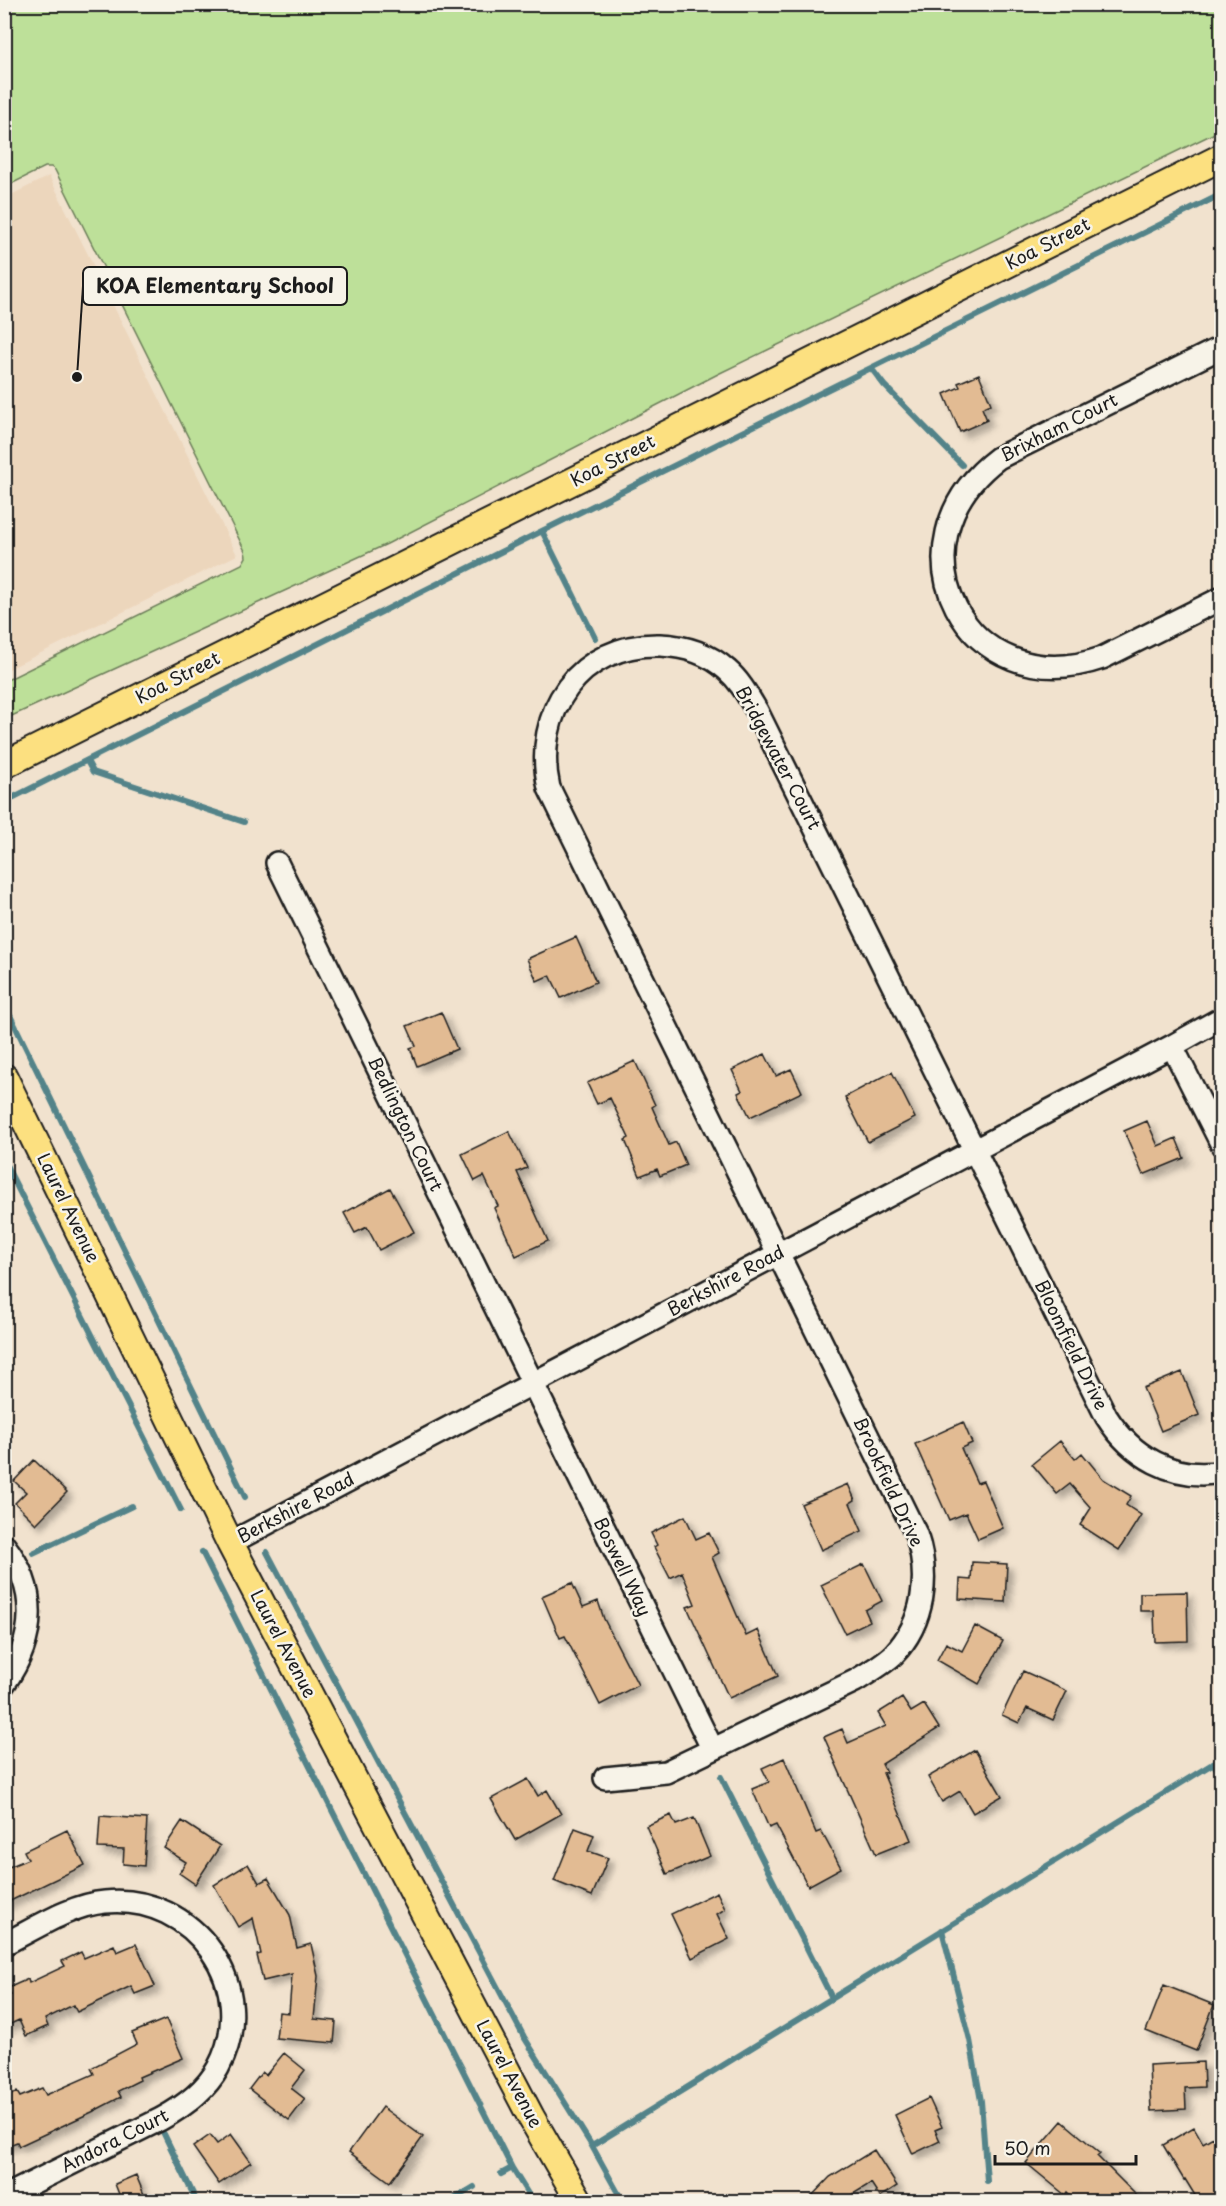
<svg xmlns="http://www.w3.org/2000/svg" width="1226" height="2206" viewBox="0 0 1226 2206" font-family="'Playpen Sans',sans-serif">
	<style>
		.built { fill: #ecd6bc }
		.green { fill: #bde099; stroke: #6c7e5a; stroke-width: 1.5 }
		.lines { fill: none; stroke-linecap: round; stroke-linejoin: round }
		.stream { stroke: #538389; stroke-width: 6 }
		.building { fill: #e2bb93; stroke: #1c1c1c; stroke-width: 1.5; filter: url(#shadow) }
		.minor-casing { stroke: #1c1c1c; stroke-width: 26 }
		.major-casing { stroke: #1c1c1c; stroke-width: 30 }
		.minor { stroke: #f7f3e8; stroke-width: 21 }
		.major { stroke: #fce080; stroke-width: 26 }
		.labels { text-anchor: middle; stroke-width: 5; stroke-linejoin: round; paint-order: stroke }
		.street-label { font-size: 18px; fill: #1c1c1c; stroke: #f7f3e8 }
		.leader { fill: none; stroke: #1c1c1c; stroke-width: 2 }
		.callout-dot { fill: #1c1c1c; stroke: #f7f3e8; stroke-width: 2 }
		.callout { fill: #f7f3e8; stroke: #1c1c1c; stroke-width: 2 }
		.callout-label { font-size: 20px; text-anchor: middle; font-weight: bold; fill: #1c1c1c }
	</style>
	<defs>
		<filter id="shadow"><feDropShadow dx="5.5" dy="5.5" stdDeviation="3" flood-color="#0004"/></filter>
	</defs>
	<rect width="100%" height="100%" fill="#f1e2ce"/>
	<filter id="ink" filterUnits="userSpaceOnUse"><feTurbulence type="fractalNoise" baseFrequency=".0167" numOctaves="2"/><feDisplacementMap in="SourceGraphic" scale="12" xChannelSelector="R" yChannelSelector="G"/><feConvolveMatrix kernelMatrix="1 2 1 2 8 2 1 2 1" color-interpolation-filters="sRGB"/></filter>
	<g filter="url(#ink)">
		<path class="built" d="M49,176L237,555L5,671V198Z"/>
		<path class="green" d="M5,4L1221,5V130L718,374L387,544L5,719V681L242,564L246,557L245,551L55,170L51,167H45L5,187Z"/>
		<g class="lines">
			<path class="stream" d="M871,368L884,385L962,465
				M542,531L595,638
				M87,761L93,772L244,822
				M4,802L542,531L1222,194
				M4,1003L245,1497
				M4,1161L181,1510
				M202,1552L512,2168L533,2202
				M267,1552L524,2037L592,2146L623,2202
				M33,1553L132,1506
				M1213,1763L1222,1776
				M721,1777L832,1998
				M942,1930L970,2040L981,2101L987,2181
				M164,2134L197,2202
				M592,2146L1222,1758
				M501,2174L512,2168
				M449,2202L474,2187"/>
		</g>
		<path class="building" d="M979,374L991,404L982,408L987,420L960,432L944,394L960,387L958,383Z
			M576,937L596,982L561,998L550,975L537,981L527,959Z
			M441,1012L457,1049L417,1066L410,1048L416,1046L407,1026Z
			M765,1054L776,1076L791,1069L802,1092L750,1117L738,1093L742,1091L732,1070Z
			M635,1061L655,1105L652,1107L669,1145L676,1142L686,1165L660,1176L657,1169L640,1176L625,1140L629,1138L610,1098L597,1104L587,1083Z
			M892,1072L915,1118L868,1142L845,1097Z
			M1147,1121L1158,1146L1176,1138L1184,1158L1143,1175L1124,1131Z
			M509,1131L527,1168L517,1172L548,1241L516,1256L494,1208L498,1206L484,1176L475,1181L462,1154Z
			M390,1188L414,1232L379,1250L367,1227L355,1233L344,1213Z
			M1182,1372L1199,1415L1161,1431L1143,1388Z
			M963,1422L972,1443L961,1448L977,1483L983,1481L1003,1528L978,1539L966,1513L949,1520L915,1444Z
			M1060,1441L1075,1459L1082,1453L1103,1479L1131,1496L1126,1505L1141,1515L1119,1550L1080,1525L1091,1508L1070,1484L1057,1494L1032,1464Z
			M34,1460L67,1492L36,1524L15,1503L26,1492L14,1481Z
			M848,1484L855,1500L850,1503L862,1531L821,1550L801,1504Z
			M685,1516L696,1539L709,1533L719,1553L712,1557L746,1636L758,1630L778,1676L729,1698L687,1607L695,1604L682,1572L670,1578L654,1547L657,1545L651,1533Z
			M972,1562L1007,1564L1005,1602L959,1599L960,1579L971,1580Z
			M864,1564L882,1601L865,1610L870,1621L845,1633L821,1585Z
			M572,1583L583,1607L598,1601L604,1619L638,1685L600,1705L565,1636L560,1638L542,1596Z
			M1187,1592L1188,1641L1155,1642L1154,1611H1140V1593Z
			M975,1626L1003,1641L979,1684L937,1660L946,1643L962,1651Z
			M1023,1671L1067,1691L1053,1720L1027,1708L1019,1723L1002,1715Z
			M902,1698L911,1712L924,1704L939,1728L882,1764L886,1772L883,1773L911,1840L876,1854L824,1737L842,1729L848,1743L886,1726L878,1713Z
			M975,1750L1002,1796L973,1813L960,1791L942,1802L928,1777Z
			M784,1758L816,1833L821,1831L841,1868L808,1886L776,1825L769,1828L752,1789L769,1782L762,1768Z
			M528,1779L538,1796L547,1790L561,1814L515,1840L491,1799Z
			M671,1815L676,1825L694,1818L710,1856L667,1874L646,1826Z
			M100,1816L147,1819L144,1866L123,1864L124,1849L98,1848Z
			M182,1821L220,1846L195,1884L179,1873L186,1862L164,1848Z
			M575,1828L594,1835L588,1851L608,1858L592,1896L554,1881Z
			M67,1830L85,1865L4,1904V1869L28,1859L24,1851Z
			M248,1864L259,1883L268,1878L290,1915L297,1948L311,1944L318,1976L314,2019L336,2021L334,2043L276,2038L279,2012L289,2013L292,1974L263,1981L257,1955L261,1954L253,1918L238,1927L214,1885Z
			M717,1892L725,1909L717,1914L729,1939L692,1958L671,1914Z
			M136,1944L155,1986L135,1994L131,1986L77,2012L73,2005L45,2019L48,2026L26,2036L19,2020L4,2027V1998L11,1995L8,1988L28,1979L29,1983L65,1966L62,1961L81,1952L84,1958L114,1945L117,1952Z
			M1164,1985L1214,2005L1196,2051L1146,2031Z
			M166,2019L183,2058L139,2077L140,2080L118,2091L121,2097L92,2112L19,2146L17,2142L4,2147V2098L17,2092L20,2097L42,2088L46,2095L94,2074L91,2068L137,2044L132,2033Z
			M284,2053L305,2070L291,2088L305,2099L289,2120L249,2089L262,2072L266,2075Z
			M1203,2062L1204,2087L1185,2088L1186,2109L1151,2111L1149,2065Z
			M929,2098L942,2127L935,2130L940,2141L913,2154L895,2115Z
			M382,2107L423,2137L390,2182L349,2152Z
			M1062,2121L1100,2153L1097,2156L1143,2202H1077L1067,2192L1065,2195L1026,2163Z
			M1194,2127L1203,2143L1213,2137L1221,2151V2202H1199L1185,2179L1184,2180L1163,2145Z
			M231,2134L251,2162L219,2184L193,2147L210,2135L217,2144Z
			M874,2150L897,2186L880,2197L871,2183L840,2202H806L830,2177Z
			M136,2175L147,2202H122L115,2184Z"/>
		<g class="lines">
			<defs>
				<path id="minor" d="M1222,347L998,458C884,544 966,705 1102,658L1222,598
					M277,863L712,1748
					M1172,1046L1222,1145
					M230,1543L1172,1046L1222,1018
					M4,1545C39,1589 36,1639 4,1684
					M605,1778L666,1772L855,1681C868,1673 882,1665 893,1655C925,1622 930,1575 916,1534L549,788C532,713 579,643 660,645C684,646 708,653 727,670C740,681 748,696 757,711L1106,1416C1131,1456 1173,1481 1222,1472
					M4,1944C35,1929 70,1905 105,1902C194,1893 262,1987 218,2068C206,2090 183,2107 161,2119L4,2197"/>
				<path id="major" d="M4,765L1222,157
					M4,1077L230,1543L531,2117L580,2202"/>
			</defs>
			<use href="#minor" class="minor-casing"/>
			<use href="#major" class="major-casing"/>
			<use href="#minor" class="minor"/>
			<use href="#major" class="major"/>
		</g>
	</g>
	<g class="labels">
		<g class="street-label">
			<text transform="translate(1048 244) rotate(-27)" y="6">Koa Street</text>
			<text transform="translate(1059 428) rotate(-27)" y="6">Brixham Court</text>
			<text transform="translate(613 461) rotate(-27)" y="6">Koa Street</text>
			<text transform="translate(178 678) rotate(-27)" y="6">Koa Street</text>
			<text transform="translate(778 758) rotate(62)" y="6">Bridgewater Court</text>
			<text transform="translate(405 1124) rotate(64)" y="6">Bedlington Court</text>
			<text transform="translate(68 1208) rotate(64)" y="6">Laurel Avenue</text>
			<text transform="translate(726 1281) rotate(-28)" y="6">Berkshire Road</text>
			<text transform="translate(1071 1345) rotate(64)" y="6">Bloomfield Drive</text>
			<text transform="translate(888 1482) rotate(65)" y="6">Brookfield Drive</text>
			<text transform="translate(296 1508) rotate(-28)" y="6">Berkshire Road</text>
			<text transform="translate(622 1567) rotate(64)" y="6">Boswell Way</text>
			<text transform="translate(283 1644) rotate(62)" y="6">Laurel Avenue</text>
			<text transform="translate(509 2074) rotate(62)" y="6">Laurel Avenue</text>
			<text transform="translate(115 2141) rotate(-27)" y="6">Andora Court</text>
		</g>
	</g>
	<path class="leader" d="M77 377L83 286"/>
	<circle class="callout-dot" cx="77" cy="377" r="6"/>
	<rect class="callout" x="83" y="267" width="264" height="38" rx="6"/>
	<g class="callout-label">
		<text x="215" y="293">KOA Elementary School</text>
	</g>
	<rect width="1226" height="2206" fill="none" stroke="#f7f3e8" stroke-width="24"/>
	<rect x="12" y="12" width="1202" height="2182" fill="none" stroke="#1c1c1c" stroke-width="2" filter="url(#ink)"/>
	<path d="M995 2155v9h141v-9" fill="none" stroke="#1c1c1c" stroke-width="3"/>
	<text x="1004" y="2155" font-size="18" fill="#1c1c1c" stroke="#f7f3e8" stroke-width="4.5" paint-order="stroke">50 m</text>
</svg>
